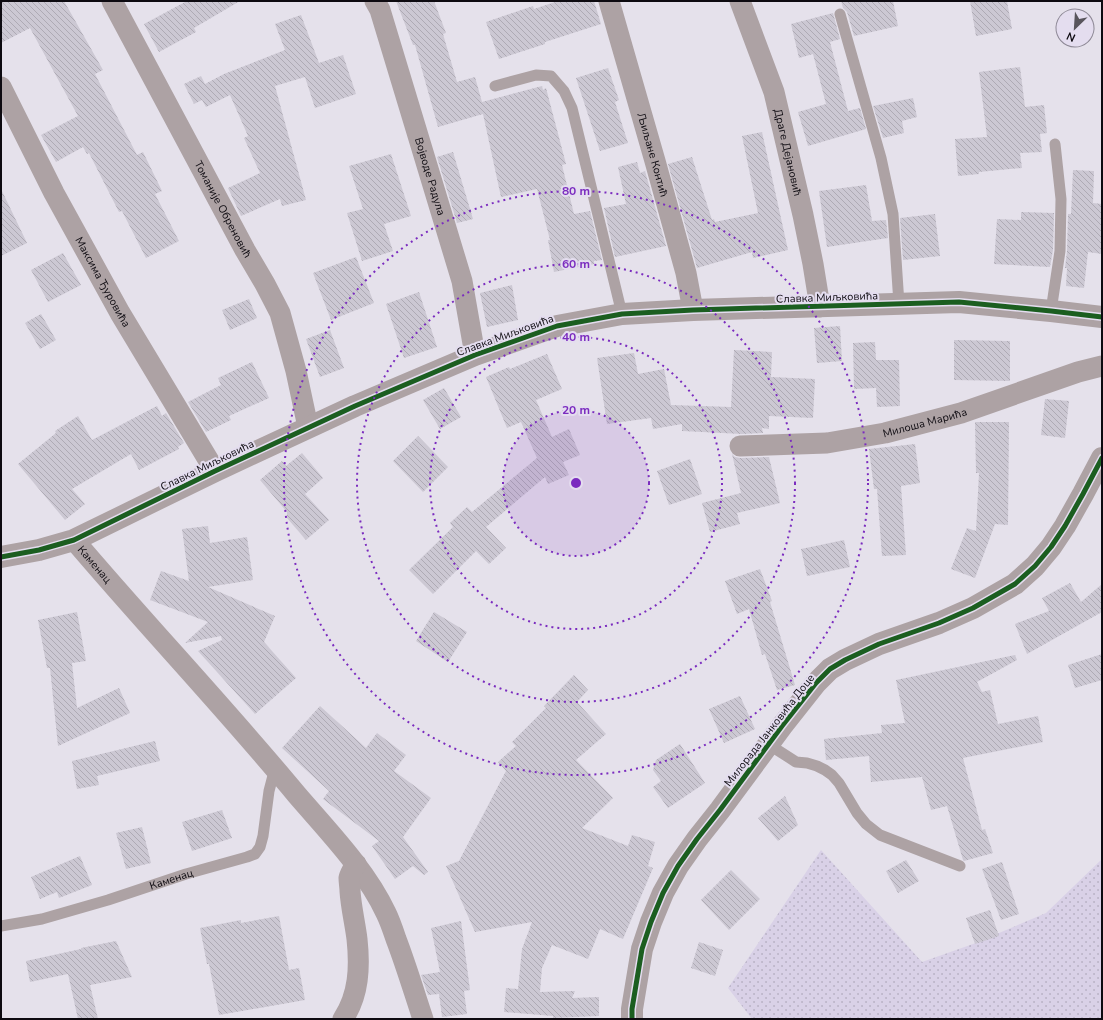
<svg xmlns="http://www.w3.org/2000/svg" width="1103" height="1020" viewBox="0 0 1103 1020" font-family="'Nunito Sans',sans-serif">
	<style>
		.grass { fill: url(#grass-dots) }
		.building { fill: url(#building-back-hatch) }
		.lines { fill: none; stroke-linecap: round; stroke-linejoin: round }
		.service { stroke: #ada2a4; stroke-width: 11 }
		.minor { stroke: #ada2a4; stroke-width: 21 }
		.tertiary { stroke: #ada2a4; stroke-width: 22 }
		.cycleway-casing { stroke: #e4ddef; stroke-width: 8 }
		.cycleway { stroke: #1b5e20; stroke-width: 5 }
		.ring { fill: none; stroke: #7b2cbf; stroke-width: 2; stroke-dasharray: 2 4 }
		.labels { text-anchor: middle; stroke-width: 4; stroke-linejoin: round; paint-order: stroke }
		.street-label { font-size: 11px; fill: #0d0a10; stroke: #e4ddef }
		.centre { fill: #7b2cbf; stroke: #e4ddef; stroke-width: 2 }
		.ring-label { font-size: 12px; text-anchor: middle; font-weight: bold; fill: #7b2cbf; stroke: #e4ddef; stroke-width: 4; stroke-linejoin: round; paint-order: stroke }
	</style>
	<defs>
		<pattern id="grass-dots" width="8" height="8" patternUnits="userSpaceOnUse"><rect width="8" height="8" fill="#d9d1e7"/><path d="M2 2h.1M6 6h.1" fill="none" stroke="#b9b2c5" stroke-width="1.8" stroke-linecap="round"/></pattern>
		<pattern id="building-back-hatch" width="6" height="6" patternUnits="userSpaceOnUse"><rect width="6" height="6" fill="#ccc8d3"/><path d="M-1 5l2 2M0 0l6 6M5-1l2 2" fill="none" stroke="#aeaab4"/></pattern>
	</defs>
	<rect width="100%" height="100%" fill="#e5e1eb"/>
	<path class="grass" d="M821,850L922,962L973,944L1046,913L1102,859V1019H752L728,988Z"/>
	<path class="building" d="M1,1H64L103,70L95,74L137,155L143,152L162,191L155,194L179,241L146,258L122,211L119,212L89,153L87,154L83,147L56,162L41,135L78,116L30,28L1,43Z
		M187,1H240L194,28L196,32L159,52L144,24Z
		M396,1H434L446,33L443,34L457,82L475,77L482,102L542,86L543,90L546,88L566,164L562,165L574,214L590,211L602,260L594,261V264L554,272L548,240H550L537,189L501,197L483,114L438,127L415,45H413Z
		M558,1H594L601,24L545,42V44L499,59L486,22L533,6L534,9Z
		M841,1H893L898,26L854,36L847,12L843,8Z
		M970,1H1007L1012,29L976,36Z
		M833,13L840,39L830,42L848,111L860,108L866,129L808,146L798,112L826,104L813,54L799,58L791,24Z
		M301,15L319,63L343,55L356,94L315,108L305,77L275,86L306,200L282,206L280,199L241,216L228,188L260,173L244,138L248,136L230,95L206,107L202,100L194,104L184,84L201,76L205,84L224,74L285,50L275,24Z
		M1020,67L1025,107L1044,105L1047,133L1040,134L1042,152L1020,153L1022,168L979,172V174L958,176L955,139L987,137L979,72Z
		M608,68L619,100L615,102L628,143L600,151L576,78Z
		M913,98L917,117L902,121L904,133L883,138L873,106Z
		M762,132L788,250L753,258L752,252L697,268L668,164L692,157L712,220L714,219L715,222L758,213L742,136Z
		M453,152L473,219L457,223L437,157Z
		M391,154L411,216L384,224L393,251L362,261L347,213L363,209L349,166Z
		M637,162L640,173L645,171L666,246L615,257L604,208L626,204L618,167Z
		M1073,170L1094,171L1093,203L1102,204V254L1088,252L1084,288L1066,286L1067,268H1065L1067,251L1068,214H1071Z
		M866,185L872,221L886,220L888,238L827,247L819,191Z
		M1,189L27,243L1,256Z
		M1021,212L1054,213L1053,250L1050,267L994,264L997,219L1021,220Z
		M935,214L940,256L903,260L900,218Z
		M63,253L81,285L48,302L31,270Z
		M356,257L374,303L331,320L313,273Z
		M512,285L518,320L487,327L480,293Z
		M419,292L437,347L404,358L386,304Z
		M249,299L257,318L230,330L222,310Z
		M41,314L56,340L40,349L25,323Z
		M840,326L842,361L817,363L814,328Z
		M330,330L344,368L320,377L306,339Z
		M954,340L1010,341V381L954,380Z
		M875,342L876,360H899L900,406L877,407L876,388L854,389L853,343Z
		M734,350L772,352L771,377L815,379L813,418L769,416V429L762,428L763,433L742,434L682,431V424L653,429L651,418L607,424L597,358L634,353L638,374L664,369L671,405L731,407Z
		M547,354L562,389L536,400L552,437L569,429L580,455L563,462L569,475L548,484L545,477L486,527L506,548L489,564L476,551L433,594L409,570L453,527L450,523L467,507L472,512L537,458L521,422L507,428L486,377L509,367L510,369Z
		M252,362L269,398L229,416L231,420L206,432L188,402L221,385L218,378Z
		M444,388L461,417L440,429L423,400Z
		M1045,399L1069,401L1065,438L1041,435Z
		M157,406L162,416L166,413L184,443L178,447L179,449L139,470L131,454L72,489L85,504L65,520L18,464L56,433L55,431L78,416L92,440Z
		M975,422H1009L1008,525L995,524L975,578L951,569L967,528L976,531L979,473H976Z
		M418,436L448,467L423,492L393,461Z
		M915,444L920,483L901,486L906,555L882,556L877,489H874L869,449Z
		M302,453L323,478L305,494L329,520L306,540L287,518V512L260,480L282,461L286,466Z
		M732,454L735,457L740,458L769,457L780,503L737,513L740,524L710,532L702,503L741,493Z
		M690,459L702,494L669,505L657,471Z
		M208,526L210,543L247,537L253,580L208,587L275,616L264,642L296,678L255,714L198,651L222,640L221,636L185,643L208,622L150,600L161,571L189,581L182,529Z
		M844,540L850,567L807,576L801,549Z
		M760,569L772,601L770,602L795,685L777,690L765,654L762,655L749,609L737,614L725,581Z
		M1070,583L1081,602L1102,584V612L1027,654L1015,624L1049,611L1042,598Z
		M77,612L86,661L72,663L77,708L119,688L130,713L58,746L50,668H47L38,620Z
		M434,612L467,632L448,662L416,641Z
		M1102,654V680L1075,688L1068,665Z
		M1015,655L1017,660L977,682L982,692L990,690L998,724L1038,716L1043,742L963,758L982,830L985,829L993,853L964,861L963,860L947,806L931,810L922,777L871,782L869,756L826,760L824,739L882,733L881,725L905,723L896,680Z
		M574,675L588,690L577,702L606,734L576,760L613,798L582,828L628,846L632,835L655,842L648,866L653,868L623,939L600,929L588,959L552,945L542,968L540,992L575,991L572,998L599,997V1016L553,1018V1016L504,1012L506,988L518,989L522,949L532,922L475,932L446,866L459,861L506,771L498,762L516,746L512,742L546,708L544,706Z
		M740,696L755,729L724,743L709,709Z
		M320,706L366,748L377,733L406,755L394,771L431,798L403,837L428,872L424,875L413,866L395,879L372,846L379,841L323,799L329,791L282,748Z
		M155,741L160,761L97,776L99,785L77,789L72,761Z
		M680,744L705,783L668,808L653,787L661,781L653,770L656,760Z
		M785,796L798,825L778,841L758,818Z
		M222,810L232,838L192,851L182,822Z
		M142,827L151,863L126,869L116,833Z
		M80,856L92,885L59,898L57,892L40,899L31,877Z
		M906,860L919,881L898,893L886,871Z
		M1002,862L1019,914L1001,920L982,869Z
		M731,870L760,899L729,930L701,900Z
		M990,910L999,936L975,944L966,918Z
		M279,916L289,970L299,968L305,1000L219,1015L209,964H207L200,928L241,920V923Z
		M461,921L470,990L464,991L467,1014L442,1017L439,994L428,995L421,975L440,972L431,928Z
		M116,941L132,977L90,985L98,1019H78L68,974L30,982L26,961L81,949V948Z
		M699,942L723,950L715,976L691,968Z"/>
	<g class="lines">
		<g class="service">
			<path d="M840,14L881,158L893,214L899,304"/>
			<path d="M495,86L536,75L551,76L564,91L572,108L622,314"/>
			<path d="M1051,311L1060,251L1061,199L1055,144"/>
			<path d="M768,744L796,762L807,763L817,766L825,770L832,775L839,783L857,813L866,824L880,835L960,866"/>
			<path id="s1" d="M1,926L42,919L108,900L186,874L247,857L255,854L260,847L263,836L269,791L275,768"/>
		</g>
		<g class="minor">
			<path id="s2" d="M112,1L245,250L265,284L280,313L296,371L308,427"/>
			<path id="s3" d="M375,1L380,10L462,281L475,355"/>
			<path id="s4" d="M609,1L655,161L686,273L693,310"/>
			<path id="s5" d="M740,1L774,92L803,215L813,264L820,307"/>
			<path id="s6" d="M1,87L54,193L120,313L215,471"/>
			<path id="s7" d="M740,446L827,443L885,433L961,413L1078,372L1102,366"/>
			<path id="s8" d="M74,540C147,626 225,708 297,795C328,831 366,870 386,913C390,921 393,930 396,939C406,965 414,992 423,1019"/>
			<path d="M343,1019C359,995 360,967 357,939C355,923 351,907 350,891C350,887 349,882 349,878C350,873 353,869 356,864"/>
		</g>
		<path class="tertiary" d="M1,557L39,550L74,540L215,471L355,406L475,355L557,326L622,314L693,310L959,302L1051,311L1102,317
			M632,1019V1009L642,949L651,922L663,893L678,866L697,839L720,810L782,726L816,683L830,669L845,660L879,644L939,623L973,608L1015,584L1035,566L1051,547L1065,526L1083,494L1102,458"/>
		<defs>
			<path id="cycleway" d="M1,557L39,550L74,540L215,471L355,406L475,355L557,326L622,314L693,310L959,302L1051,311L1102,317
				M632,1019V1009L642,949L651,922L663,893L678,866L697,839L720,810L782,726L816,683L830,669L845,660L879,644L939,623L973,608L1015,584L1035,566L1051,547L1065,526L1083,494L1102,458"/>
		</defs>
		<use href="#cycleway" class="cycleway-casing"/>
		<use href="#cycleway" class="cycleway"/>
	</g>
	<circle cx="576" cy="483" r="73" fill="#7b2cbf" fill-opacity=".12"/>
	<g class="ring">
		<circle cx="576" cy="483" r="73"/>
		<circle cx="576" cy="483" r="146"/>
		<circle cx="576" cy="483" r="219"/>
		<circle cx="576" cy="483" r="292"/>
	</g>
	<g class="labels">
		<g class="street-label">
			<text dy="4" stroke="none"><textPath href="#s5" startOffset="159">Драге Дејановић</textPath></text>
			<text dy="4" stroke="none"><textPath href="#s4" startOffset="160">Љиљане Контић</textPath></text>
			<text dy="4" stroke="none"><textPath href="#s3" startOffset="184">Војводе Радула</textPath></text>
			<text dy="4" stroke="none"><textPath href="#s2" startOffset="236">Томаније Обреновић</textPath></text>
			<text dy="4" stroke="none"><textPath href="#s6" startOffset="220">Максима Ђуровића</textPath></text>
			<text transform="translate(827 297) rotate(-2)" y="4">Славка Миљковића</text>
			<text transform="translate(505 335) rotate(-20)" y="4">Славка Миљковића</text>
			<text dy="4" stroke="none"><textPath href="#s7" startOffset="187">Милоша Марића</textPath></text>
			<text transform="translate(207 465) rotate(-26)" y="4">Славка Миљковића</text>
			<text dy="4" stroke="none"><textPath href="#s8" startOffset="32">Каменац</textPath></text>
			<text transform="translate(769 730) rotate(-52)" y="4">Милорада Јанковића Доце</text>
			<text dy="4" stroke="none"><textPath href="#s1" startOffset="177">Каменац</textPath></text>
		</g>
	</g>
	<circle cx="576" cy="483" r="6" class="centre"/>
	<g class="ring-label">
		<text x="576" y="195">80 m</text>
		<text x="576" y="268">60 m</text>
		<text x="576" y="341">40 m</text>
		<text x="576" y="414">20 m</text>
	</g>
	<rect width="1103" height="1020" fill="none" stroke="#0d0a10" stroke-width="4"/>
	<g transform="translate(1075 28) rotate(205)"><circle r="19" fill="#e4ddef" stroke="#8e8996"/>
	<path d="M0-3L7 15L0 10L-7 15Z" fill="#59555d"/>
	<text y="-6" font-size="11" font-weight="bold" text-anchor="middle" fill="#0d0a10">N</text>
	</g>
</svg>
